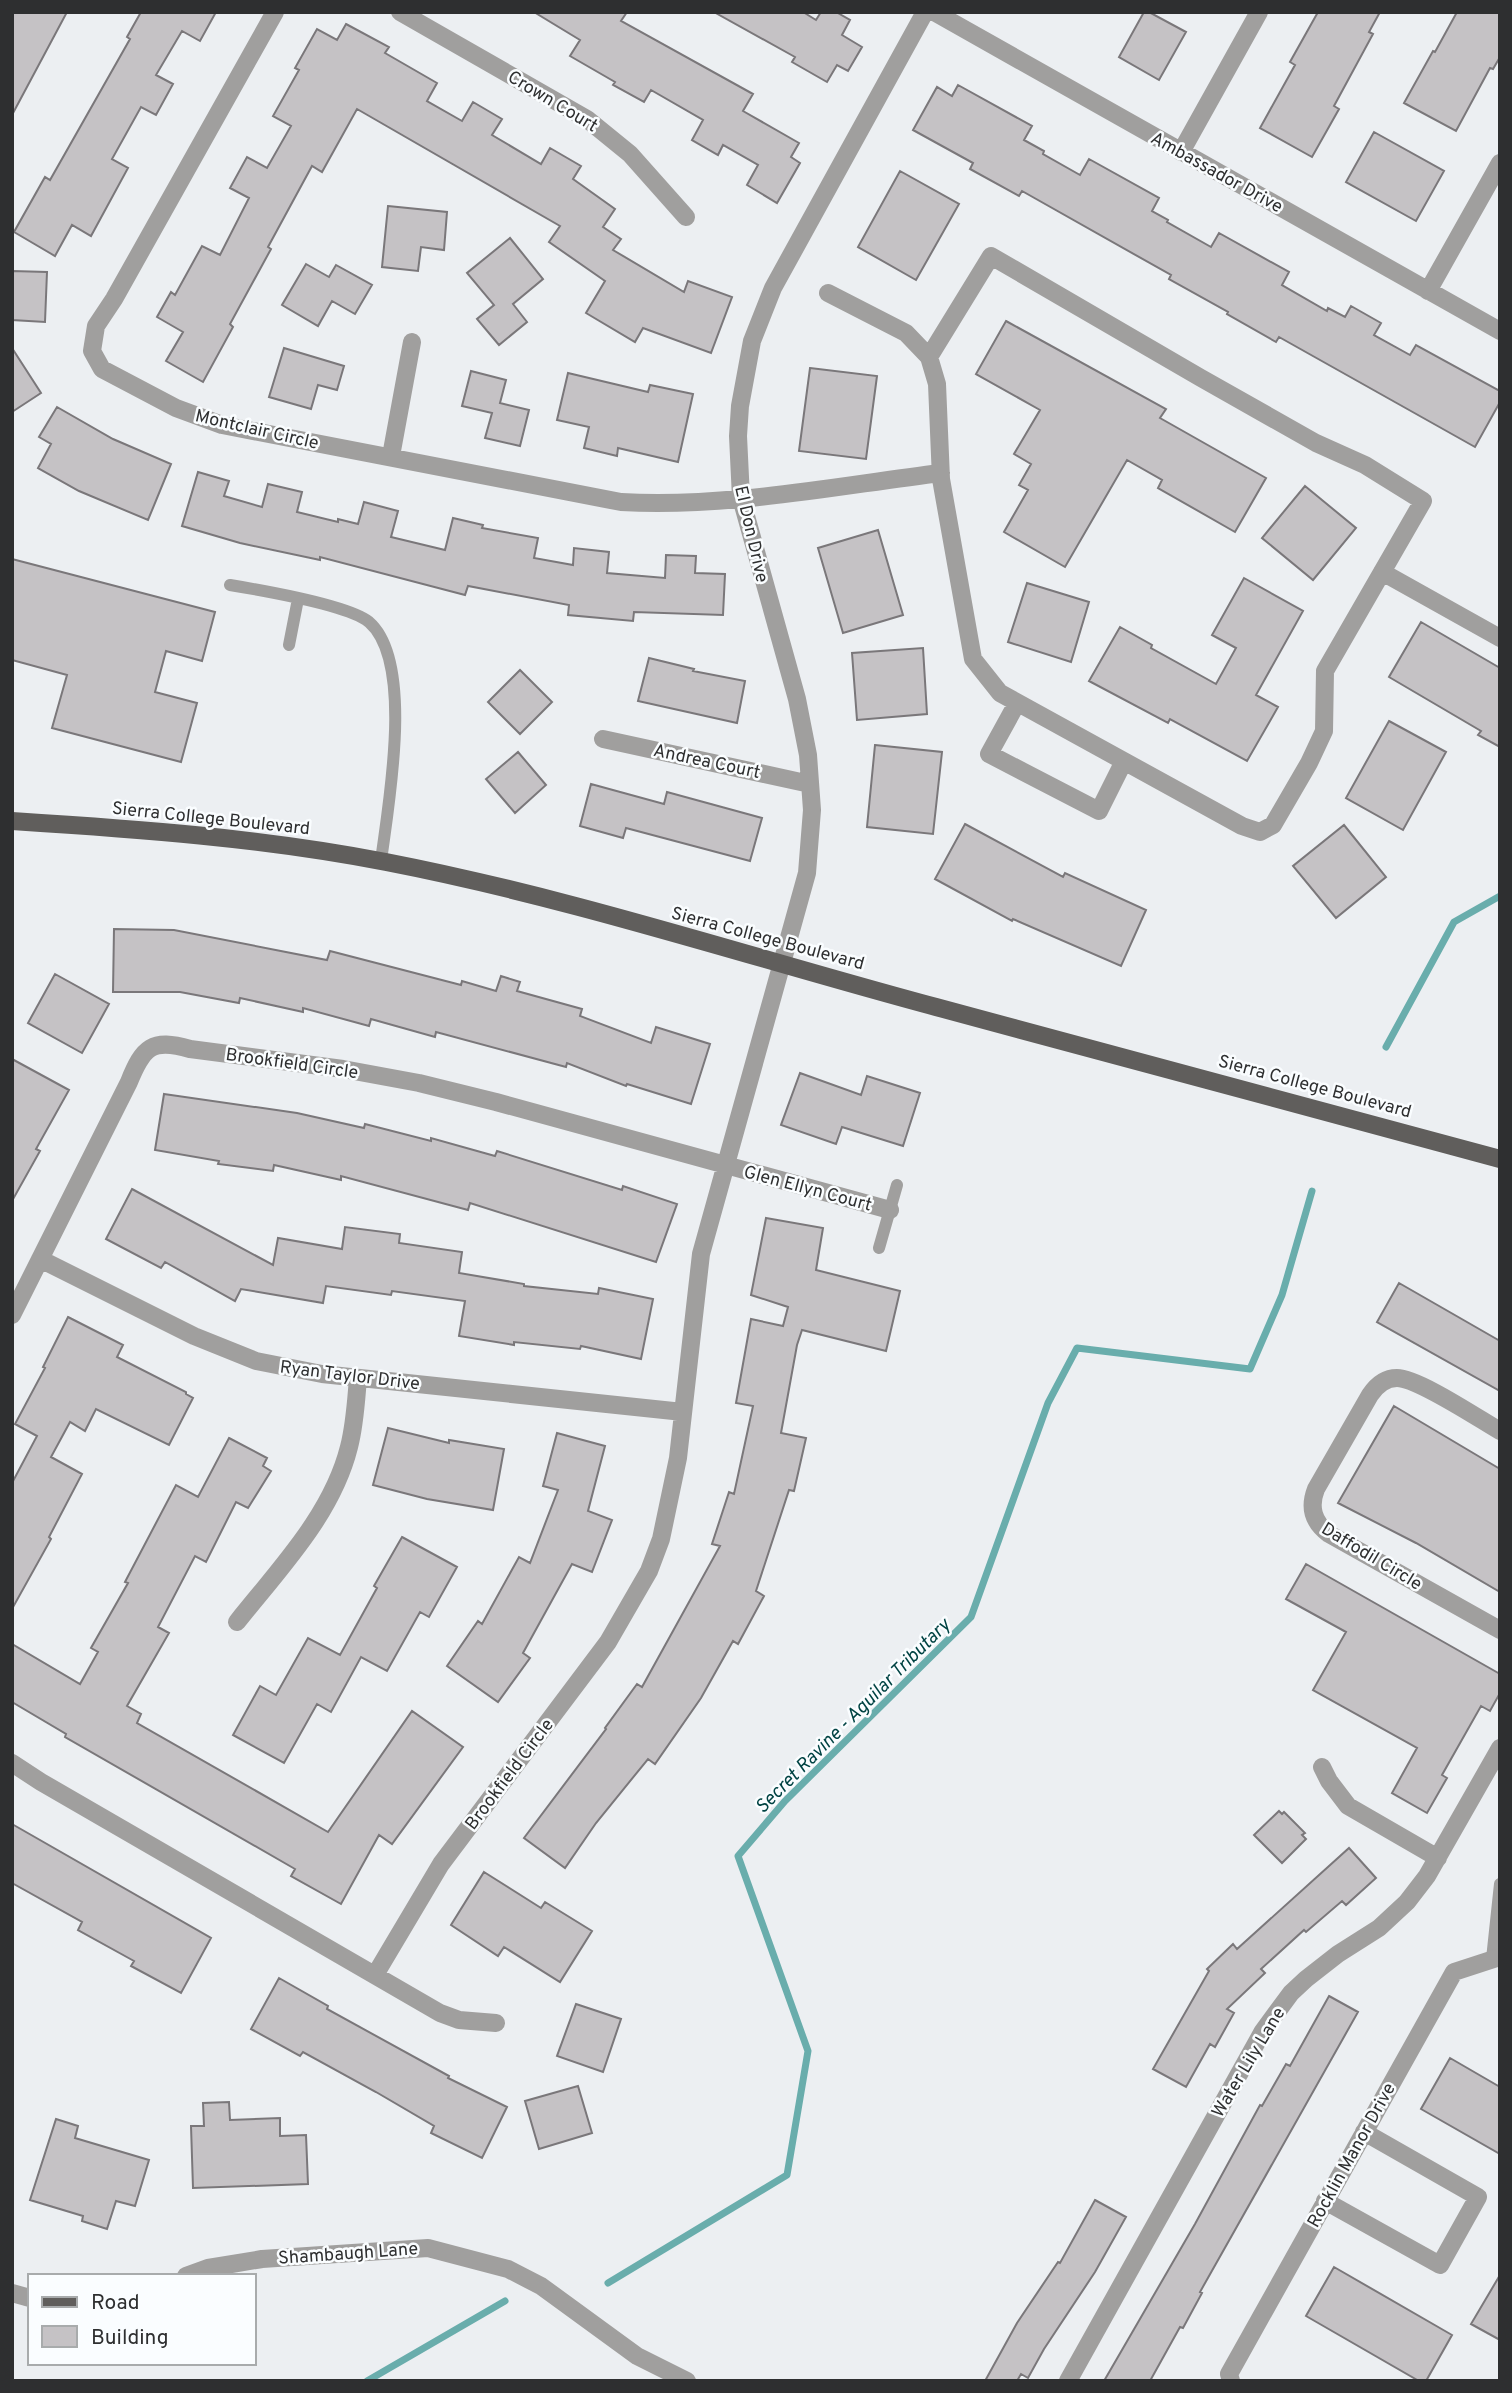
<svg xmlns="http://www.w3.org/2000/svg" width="1512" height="2393" viewBox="0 0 1512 2393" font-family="Overpass,sans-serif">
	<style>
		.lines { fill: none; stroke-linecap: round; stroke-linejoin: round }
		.stream { stroke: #69adac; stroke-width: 7 }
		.building { fill: #c5c2c5; stroke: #7a777a; stroke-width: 2 }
		.lane { stroke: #a09f9e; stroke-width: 12 }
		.street { stroke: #a09f9e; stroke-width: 18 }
		.primary { stroke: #605e5c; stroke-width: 18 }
		.labels { text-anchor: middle; stroke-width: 5; stroke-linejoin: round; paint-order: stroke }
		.street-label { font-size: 18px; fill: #2e2f30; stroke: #fafdff }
		.water-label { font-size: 19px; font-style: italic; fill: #004343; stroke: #fafdff }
	</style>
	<rect width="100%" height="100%" fill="#eceff2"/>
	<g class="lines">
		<path class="stream" d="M1386,1047L1454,922L1500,896
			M608,2283L787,2175L808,2051L738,1856L785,1801L971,1617L1048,1403L1077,1348L1250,1369L1282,1295L1312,1191
			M367,2381L505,2301"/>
	</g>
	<path class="building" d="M12,12H67L12,115Z
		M141,12H216L200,41L182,31L156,75L173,84L156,115L141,107L112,159L128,168L91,236L72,225L55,256L14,232L45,177L50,180L130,39L127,37Z
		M534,12H627L621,21L753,94L743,111L799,143L791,157L800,163L777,203L747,185L758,165L723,145L718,155L692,140L703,120L651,90L644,102L613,85L615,82L570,56L580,40Z
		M714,12H803L816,20L821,12H836L850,20L842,35L862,47L848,71L837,65L827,82L792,62L795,57Z
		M1144,12H1149L1186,32L1159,80L1119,57Z
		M1318,12H1380L1369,32L1373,34L1334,106L1339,109L1312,157L1260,128L1295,65L1290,62Z
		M1457,12H1500V57L1493,69L1490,68L1456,131L1404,103L1433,51L1435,52Z
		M346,24L389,47L385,53L437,83L427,101L462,121L473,102L502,119L492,135L541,164L550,148L581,166L573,179L615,209L603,227L621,239L613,250L684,292L688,281L732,297L711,353L643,328L635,342L586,313L605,281L549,242L560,226L357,109L322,172L312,166L268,247L271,249L230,324L233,327L203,382L166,361L183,332L157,317L171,292L175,295L202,246L220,255L249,198L230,188L247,157L267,168L291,126L273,116L299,70L295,68L317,29L337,40Z
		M958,85L1032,126L1024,140L1044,151L1043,154L1080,175L1089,159L1159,198L1152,211L1168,220L1167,222L1211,247L1219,233L1289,272L1282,285L1327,311L1328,308L1345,317L1351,306L1381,323L1374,335L1410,355L1416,345L1500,391V402L1475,447L1279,337L1276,342L1227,314L1228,312L1169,279L1171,275L1022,191L1019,196L970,169L973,163L913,130L937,87L952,96Z
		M1374,132L1444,171L1416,221L1346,182Z
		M900,171L959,204L916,280L858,247Z
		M388,206L447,212L444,250L421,247L418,271L382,267Z
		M510,238L543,279L513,304L527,322L499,345L477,319L494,305L467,273Z
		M306,264L329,277L336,265L372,285L355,314L332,301L318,326L282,305Z
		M12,271L47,272L45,322L12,320Z
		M1006,321L1166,409L1160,418L1266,478L1235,532L1158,488L1162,480L1127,460L1065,567L1004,532L1028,490L1019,485L1031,464L1014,454L1040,410L976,374Z
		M12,348L41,393L12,412Z
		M284,348L344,366L337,390L318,385L311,409L269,397Z
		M810,368L877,376L866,459L799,451Z
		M471,371L506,380L500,403L529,410L520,446L485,438L492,413L462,406Z
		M568,373L648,392L650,385L693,394L678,462L618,448L617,456L584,448L589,427L557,420Z
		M57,407L113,439L171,464L148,520L79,491L38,468L51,444L39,437Z
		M198,472L229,481L224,496L262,507L268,484L302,492L297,512L338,522V519L358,524L364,502L398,511L391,537L445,550L453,518L483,525L482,528L538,538L534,558L573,565L574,548L609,552L607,573L665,578L666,555L696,556L695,573L725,574L723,615L634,612L633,621L568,615L569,605L468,586L465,595L320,557V560L240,543L182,526Z
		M1305,486L1356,528L1313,580L1262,538Z
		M878,530L903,615L843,633L818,548Z
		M12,559L215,612L202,661L166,651L155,692L197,703L181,762L52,728L67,675L12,660Z
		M1244,578L1303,611L1256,695L1278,707L1247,761L1170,719L1168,723L1089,681L1120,627L1152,645L1151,648L1216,684L1236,648L1212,635Z
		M1027,583L1089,602L1071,662L1008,642Z
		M1421,622L1500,668V747L1478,735L1481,731L1389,677Z
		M923,648L927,714L857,720L852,653Z
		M649,658L694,669L693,671L745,681L737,723L638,701Z
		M520,670L552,702L520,734L488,702Z
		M1389,721L1446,752L1403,830L1346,798Z
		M875,745L942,752L933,834L867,827Z
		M518,752L546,785L515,813L486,779Z
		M591,784L664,804L667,792L762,818L750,861L626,828L623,838L580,826Z
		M965,824L1063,877L1065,873L1146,910L1121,966L1013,919L1012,921L935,879Z
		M1344,825L1386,877L1336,918L1293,866Z
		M114,929L174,930L327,960L330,951L461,985L462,981L496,991L501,976L520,982L517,991L582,1009L580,1016L651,1043L656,1027L710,1044L691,1104L627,1084L626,1086L567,1063L566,1067L436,1032L435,1037L371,1019L369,1026L303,1008V1012L240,998L239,1003L180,992H113Z
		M55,974L109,1004L82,1053L28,1023Z
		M12,1059L69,1090L36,1149L40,1151L12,1201Z
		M800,1073L861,1095L867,1076L920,1093L903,1146L842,1127L836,1144L781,1125Z
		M164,1094L297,1113L364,1128L365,1124L431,1141V1138L495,1156L497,1151L622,1190L623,1186L677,1204L656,1262L470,1203L468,1210L341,1176V1180L274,1165L273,1171L218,1164L219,1161L155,1150Z
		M132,1189L273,1265L278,1238L342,1249L345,1227L400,1234L399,1243L462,1252L459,1273L524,1284V1286L598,1294L599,1288L653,1299L641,1359L581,1346L580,1349L514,1342V1345L459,1336L465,1301L392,1291L391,1295L326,1286L323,1303L241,1289L235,1301L165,1262L161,1268L106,1239Z
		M766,1218L823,1228L816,1270L900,1291L886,1351L802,1330L797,1345L781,1433L806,1438L794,1491L789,1490L756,1591L764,1596L738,1644L733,1641L701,1698L655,1764L648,1759L596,1823L565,1868L524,1838L606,1729L605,1728L637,1684L642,1687L720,1546L712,1544L729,1492L734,1494L753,1406L736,1403L751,1319L783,1326L788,1307L751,1295Z
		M1399,1283L1500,1341V1391L1377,1322Z
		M68,1317L123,1345L117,1357L186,1392V1394L193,1398L169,1445L96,1409L85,1431L70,1422L51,1457L82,1474L49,1537L51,1539L12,1609V1483L37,1436L15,1424L45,1368L43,1367Z
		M1394,1406L1500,1469V1592L1416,1543L1338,1503Z
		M388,1428L449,1443V1440L504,1449L493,1510L427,1499L373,1485Z
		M557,1433L605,1446L588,1511L612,1520L592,1572L572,1564L523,1653L530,1658L498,1702L447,1666L478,1621L482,1624L519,1557L530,1563L558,1490L543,1486Z
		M229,1438L267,1458L263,1466L271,1471L248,1508L236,1502L206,1562L195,1556L158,1627L169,1633L127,1706L141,1714L137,1723L328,1832L412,1711L463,1747L392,1844L379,1835L341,1904L291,1876L295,1869L65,1737L66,1734L12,1702V1644L80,1684L98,1652L91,1648L128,1583L125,1582L176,1485L198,1497Z
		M402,1537L457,1567L429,1617L420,1612L387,1671L361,1657L331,1712L317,1704L284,1763L233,1735L260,1686L276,1695L308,1638L340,1655L377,1588L374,1586Z
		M1306,1564L1500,1674V1693L1490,1711L1481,1706L1442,1775L1447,1778L1427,1813L1392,1793L1417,1748L1313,1690L1346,1632L1286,1599Z
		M1279,1811L1282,1814L1284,1812L1305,1833L1302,1835L1306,1839L1282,1863L1254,1835Z
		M12,1824L211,1938L181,1993L131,1966L134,1961L78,1930L82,1922L12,1883Z
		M1349,1848L1376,1878L1346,1905L1342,1901L1306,1932L1304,1930L1261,1969L1265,1973L1227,2009L1234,2013L1215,2047L1210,2044L1186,2087L1153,2069L1209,1971L1207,1969L1233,1944L1237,1949Z
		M484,1872L541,1908L545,1902L592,1931L560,1982L504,1947L498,1956L451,1925Z
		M279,1978L328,2006L327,2009L449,2076L448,2078L507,2107L482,2158L431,2133L434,2126L376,2092L303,2052L300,2056L251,2029Z
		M1329,1996L1358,2012L1200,2292L1202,2293L1183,2328L1180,2327L1150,2381H1104L1195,2224L1260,2105L1262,2106L1286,2064L1290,2066Z
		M576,2004L621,2019L603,2072L557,2056Z
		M1450,2058L1500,2087V2154L1421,2109Z
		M578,2086L592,2133L539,2149L525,2101Z
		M229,2102L230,2120L280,2118V2136L306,2135L308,2184L193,2188L191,2126H204L203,2103Z
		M56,2119L78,2126L75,2138L149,2160L135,2206L116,2201L107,2229L82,2221L83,2216L30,2200Z
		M1095,2200L1126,2217L1095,2272L1044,2349L1028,2378L1021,2374L1017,2381H985L1017,2323L1058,2262L1060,2263Z
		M1334,2267L1452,2335L1426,2381H1419L1306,2316Z
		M1500,2275V2340L1471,2324Z"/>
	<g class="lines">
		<path class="lane" d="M230,585C260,590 348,605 369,622C415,662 388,806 381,861
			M289,645L298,599
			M879,1248L897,1185
			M1492,1959L1500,1884"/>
		<path class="street" d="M275,12L114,299L96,326L92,351L102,369L176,408L222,425L621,502C728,508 835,486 941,473
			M400,12L587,119L630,154L686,217
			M934,12L1500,331
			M1181,152L1259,12
			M1428,291L1500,163
			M828,293L906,333L929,357L937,384L941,479L973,659L1000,693L1242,826L1260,832L1273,825L1309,763L1324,731L1325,671L1423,501L1365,465L1316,443L1201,378L991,256L929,357
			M391,456L412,342
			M1382,572L1500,638
			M1017,703L989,754L1099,811L1124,761
			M603,739L810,784
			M40,1259L194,1336L256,1361L322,1374L683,1412
			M12,1315L129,1082C143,1047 152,1038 190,1049L343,1069L419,1083L496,1102L890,1210
			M1500,1431C1479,1419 1418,1378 1397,1378C1385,1378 1376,1386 1370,1395L1316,1489C1309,1507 1313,1522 1329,1534L1500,1630
			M237,1622C279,1569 332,1515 349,1447C355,1424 356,1401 358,1378
			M12,1763L41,1782L440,2013L459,2020L496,2023
			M1322,1767L1329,1781L1348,1806L1438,1858
			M375,1975L441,1864L608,1642L649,1571L661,1539L678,1458L701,1254L807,873L812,810L808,755L797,699L741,498L738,436L740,406L752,341L773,288L925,12
			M1325,2201L1440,2265L1478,2197L1364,2132
			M186,2276L208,2268L262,2259L428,2248L508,2269L541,2286L637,2356L687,2381
			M12,2293L30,2298
			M1068,2381L1263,2031L1291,1993L1306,1979L1338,1954L1379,1928L1407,1902L1427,1876L1500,1748
			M1231,2381L1229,2374L1454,1972L1500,1957"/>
		<path class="primary" d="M12,821C137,829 263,838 386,862C572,898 753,958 936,1007C1124,1057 1312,1107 1500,1159"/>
	</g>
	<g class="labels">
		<g class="street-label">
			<text transform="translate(553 101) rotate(31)" y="6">Crown Court</text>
			<text transform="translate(1217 172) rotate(29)" y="6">Ambassador Drive</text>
			<text transform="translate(257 429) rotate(13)" y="6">Montclair Circle</text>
			<text transform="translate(752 534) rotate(77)" y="6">El Don Drive</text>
			<text transform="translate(707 761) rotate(12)" y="6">Andrea Court</text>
			<text transform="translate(211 818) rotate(6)" y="6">Sierra College Boulevard</text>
			<text transform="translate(768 938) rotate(15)" y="6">Sierra College Boulevard</text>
			<text transform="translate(292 1063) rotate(8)" y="6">Brookfield Circle</text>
			<text transform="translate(1315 1086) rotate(15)" y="6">Sierra College Boulevard</text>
			<text transform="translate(808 1188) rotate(15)" y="6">Glen Ellyn Court</text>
			<text transform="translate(350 1375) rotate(7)" y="6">Ryan Taylor Drive</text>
			<text transform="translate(1372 1556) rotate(31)" y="6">Daffodil Circle</text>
			<text transform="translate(509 1774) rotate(-53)" y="6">Brookfield Circle</text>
			<text transform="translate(1248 2062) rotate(-59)" y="6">Water Lily Lane</text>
			<text transform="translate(1351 2155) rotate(-61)" y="6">Rocklin Manor Drive</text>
			<text transform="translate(348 2253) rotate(-4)" y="6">Shambaugh Lane</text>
		</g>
		<g class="water-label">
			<text transform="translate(852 1715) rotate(-45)" y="7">Secret Ravine - Aguilar Tributary</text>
		</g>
	</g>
	<rect width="1512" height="2393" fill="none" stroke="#2e2f30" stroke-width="28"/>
	<rect x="28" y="2274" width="228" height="91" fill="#fafdff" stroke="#a8abac" stroke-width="2"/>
	<rect x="42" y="2297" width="35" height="10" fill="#605e5c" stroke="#a8abac" stroke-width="2"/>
	<text x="91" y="2309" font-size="21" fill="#2e2f30">Road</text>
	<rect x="42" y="2326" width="35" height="21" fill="#c5c2c5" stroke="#a8abac" stroke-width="2"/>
	<text x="91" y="2344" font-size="21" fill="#2e2f30">Building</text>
</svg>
